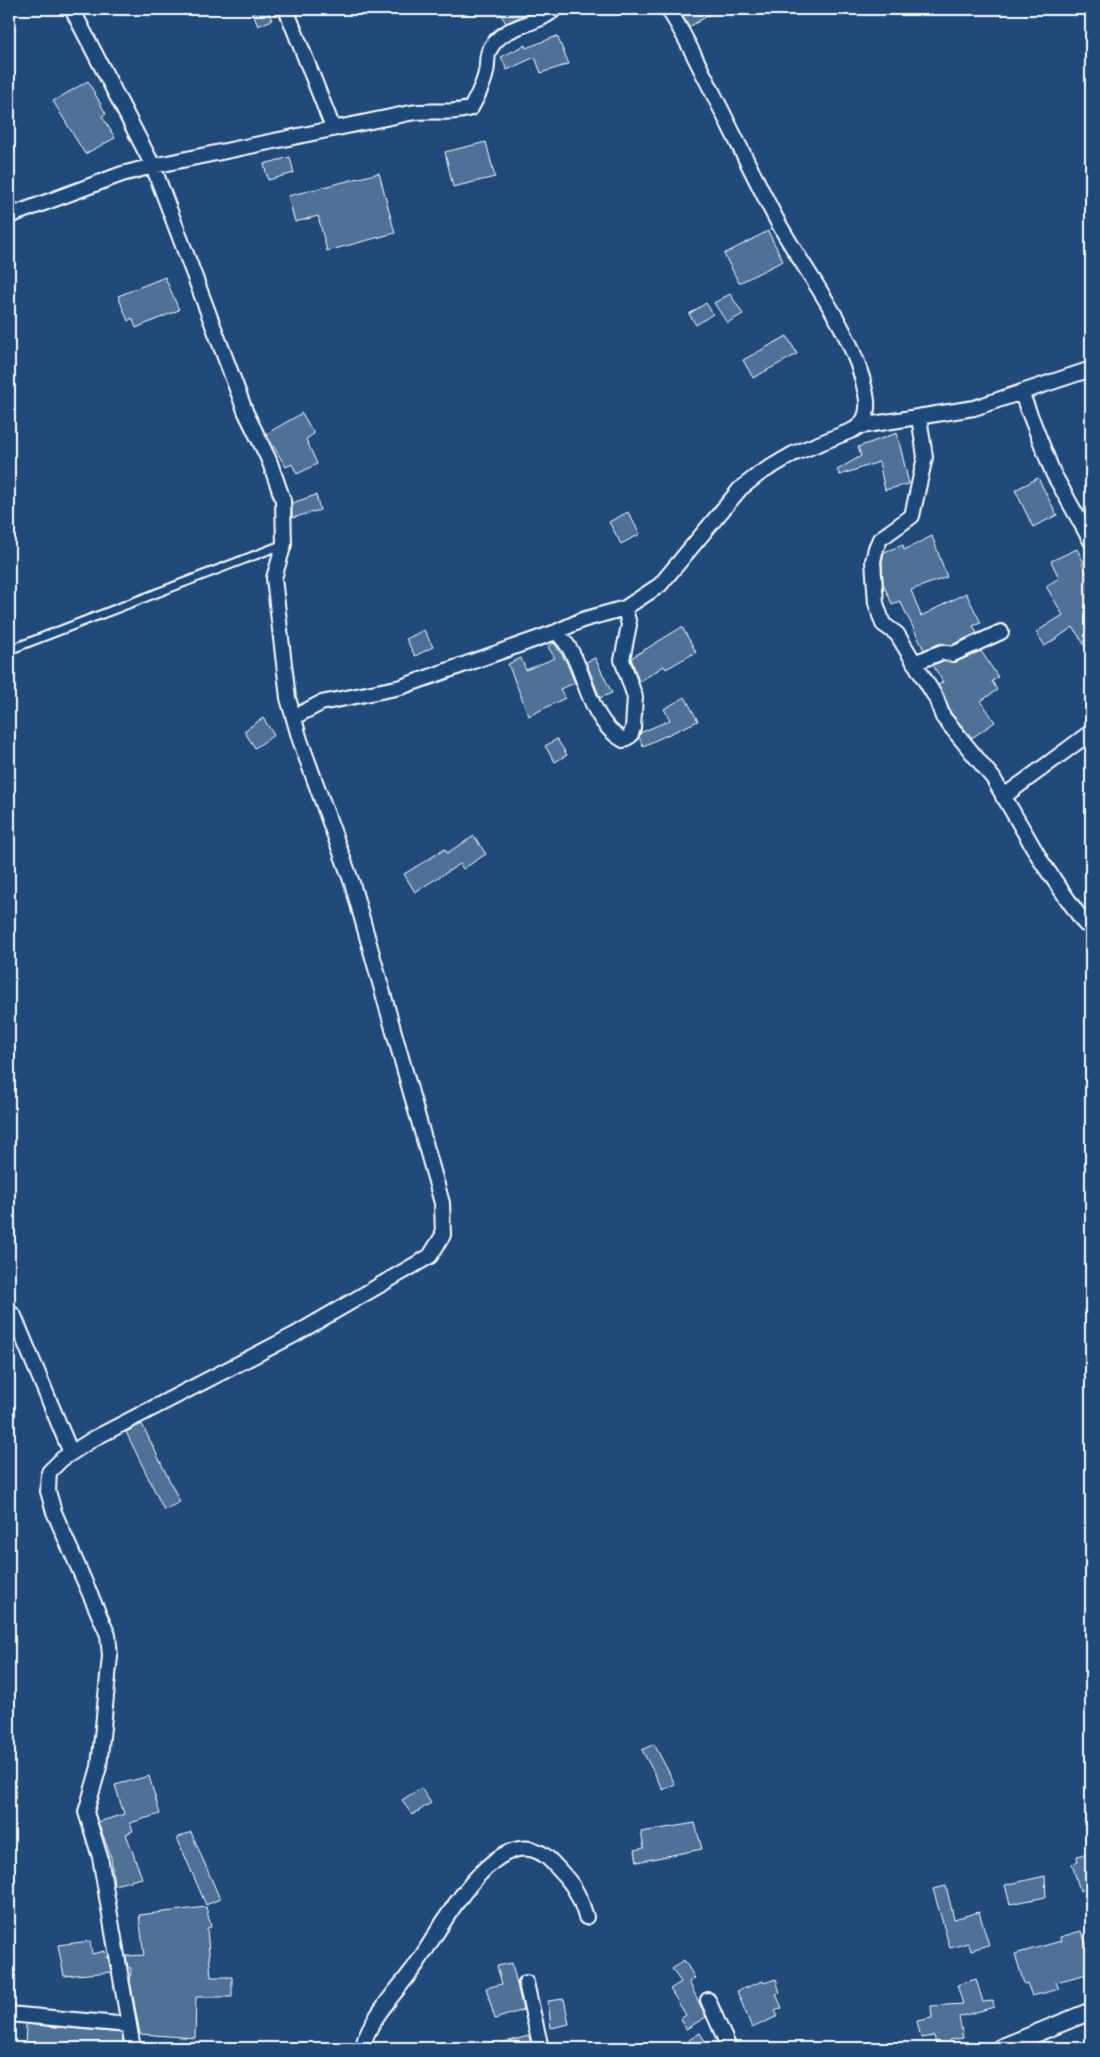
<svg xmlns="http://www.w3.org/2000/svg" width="1100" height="2057" viewBox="0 0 1100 2057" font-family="Dekko,sans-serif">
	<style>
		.building { fill: #507197; stroke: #fff }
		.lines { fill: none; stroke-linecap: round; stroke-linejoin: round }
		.service-casing { stroke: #fff; stroke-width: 11 }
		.minor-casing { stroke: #fff; stroke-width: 18 }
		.tertiary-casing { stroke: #fff; stroke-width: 20 }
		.service { stroke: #1f4a7a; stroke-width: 7 }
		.minor { stroke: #1f4a7a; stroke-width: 14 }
		.tertiary { stroke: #1f4a7a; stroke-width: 16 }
	</style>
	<rect width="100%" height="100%" fill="#1f4a7a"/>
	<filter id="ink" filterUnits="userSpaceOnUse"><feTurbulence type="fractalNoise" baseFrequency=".02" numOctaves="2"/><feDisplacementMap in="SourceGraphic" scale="10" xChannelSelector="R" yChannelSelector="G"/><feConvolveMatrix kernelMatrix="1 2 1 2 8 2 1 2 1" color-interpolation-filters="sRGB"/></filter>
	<g filter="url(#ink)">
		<path class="building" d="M251,9H267L272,20L258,26Z
			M497,9H540L506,23Z
			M678,9H719L689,27Z
			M557,36L569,64L541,73L535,57L507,70L501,57L525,45L526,48Z
			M88,81L106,114L102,116L115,138L85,154L53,101Z
			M486,142L495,177L453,187L445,152Z
			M290,157L294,173L268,180L264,164Z
			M379,173L395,233L327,251L318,216L295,222L288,196Z
			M768,231L783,261L739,283L724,254Z
			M165,277L179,310L136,328L132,318L128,321L118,296Z
			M730,294L743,314L727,323L714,303Z
			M706,303L713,314L696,325L689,314Z
			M787,336L797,354L753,378L743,360Z
			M302,413L314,434L306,439L317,464L297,474L292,464L286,467L266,434Z
			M897,433L909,484L885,490L879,462L840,475L837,470L861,456L858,447Z
			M1038,478L1057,515L1033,527L1015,490Z
			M316,495L320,510L292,518V503Z
			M628,512L640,534L621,544L609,522Z
			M932,536L947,577L911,590L921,616L966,593L981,623L973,626L977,633L952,645L939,644L924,650L900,601L892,604L883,583L882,562L884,552L903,545L904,550Z
			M1077,549L1084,563L1082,564L1091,580V655L1073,627L1045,646L1036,632L1063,615L1046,586L1059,578L1051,561Z
			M682,627L696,652L666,669L664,666L639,682L631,658Z
			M424,630L433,647L415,656L406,639Z
			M554,643L566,661L575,683L560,689L565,698L529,716L508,664L521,658L526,670L555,658L548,647Z
			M981,651L998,677L992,681L997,690L981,701L995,722L972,738L951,713L938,685L943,682L933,665L943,661L956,662Z
			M595,658L612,693L600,698L586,662Z
			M685,697L698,721L643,746L639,737L640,733L670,720L664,709Z
			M263,718L274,735L255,748L244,731Z
			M557,739L567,755L555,762L545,746Z
			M474,836L486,854L463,869L460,864L415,892L404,874L445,849L447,853Z
			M142,1424L180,1502L164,1510L126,1432Z
			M654,1744L675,1784L663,1790L642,1750Z
			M149,1776L160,1814L130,1823L133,1831L126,1834L142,1878L114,1885L111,1857L98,1822L124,1814L115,1785Z
			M421,1788L431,1803L412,1815L402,1800Z
			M695,1823L702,1849L637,1862L635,1850L644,1848L641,1832Z
			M191,1832L220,1899L206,1905L177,1838Z
			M1091,1852V1894H1088L1086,1889L1080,1891L1072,1864L1078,1862L1077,1856Z
			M1045,1876L1046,1897L1010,1904L1005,1885Z
			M946,1886L954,1919L979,1912L989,1945L971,1950L968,1943L950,1948L933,1889Z
			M206,1907L211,1927L207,1928L211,1977H232V1997H196L195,2038L140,2034L130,1981L131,1968H128L126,1956L144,1955L139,1915Z
			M1081,1931L1091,1955V1973L1056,1982L1059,1989L1032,1996L1027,1983L1024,1984L1015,1954L1061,1941L1060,1937Z
			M90,1941L92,1954L105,1951L106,1957H108L111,1972L64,1976L58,1945Z
			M684,1960L695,1978L689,1982L706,2017L686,2029L680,2019L686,2015L670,1989L681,1982L672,1969Z
			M512,1963L523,2010L495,2019L486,1988L502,1984L497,1966Z
			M776,1979L780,1993L776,1994L782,2008L775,2011L778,2016L752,2028L737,1991L763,1981L764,1983Z
			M976,1979L983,2002L993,2001L994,2007L959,2017L963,2038L949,2040L951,2048H937L934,2036L921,2038L917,2021L932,2018L931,2006L963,2004L957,1985Z
			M564,1999L569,2024L551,2028L548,2001Z
			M26,2024L122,2033L124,2048H25Z
			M700,2033L709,2048H694L689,2040Z
			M529,2036L532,2048H501V2043Z"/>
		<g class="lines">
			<defs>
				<path id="service" d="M9,650L284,544"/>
				<path id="minor" d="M72,9L153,166L246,413L269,460L283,500L284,544L274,578L288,698L300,740L352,883L442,1203L443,1235L430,1256L294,1335L93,1439L62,1459L49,1472L48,1491L54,1512L108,1635L110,1656L99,1767L86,1812L100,1857L133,2048
					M286,9L333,128
					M9,216L122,174L153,166L410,113C431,109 451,115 471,108C477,97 484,84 486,72C488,65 486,55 490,49C503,24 537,26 555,9
					M1021,392L1053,473L1091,541
					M919,417L925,457L912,516L880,539L876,548L873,561L876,603L883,624L897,634L936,698L943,717L993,778L1043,864L1085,924
					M861,426L974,408L1091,369
					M556,632C588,660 582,716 623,740L630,736L633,728L635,697L622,660L629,625L625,608
					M914,663L942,652L953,654L1001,632
					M294,717L321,703L401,687L556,632L582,620L625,608L660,585L740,489L759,474L793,454L853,430C867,422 869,409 866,394C853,327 805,274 774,215C751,170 729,125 706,79C694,56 683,31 668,9
					M1003,797L1091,732
					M9,1311L14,1316L71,1453
					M526,1983L541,2048
					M708,2000L729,2048
					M9,2014L129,2025
					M363,2048C366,2021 403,1985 418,1962C441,1929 502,1807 553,1863C572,1883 578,1890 586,1917"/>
				<path id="tertiary" d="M1000,2048L1091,2011"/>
			</defs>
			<use href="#service" class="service-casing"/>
			<use href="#minor" class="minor-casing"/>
			<use href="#tertiary" class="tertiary-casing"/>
			<use href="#service" class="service"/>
			<use href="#minor" class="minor"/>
			<use href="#tertiary" class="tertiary"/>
		</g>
	</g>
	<rect width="1100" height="2057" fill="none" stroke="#1f4a7a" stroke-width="30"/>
	<rect x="15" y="15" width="1070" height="2027" fill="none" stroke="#fff" stroke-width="2" filter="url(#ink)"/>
</svg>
